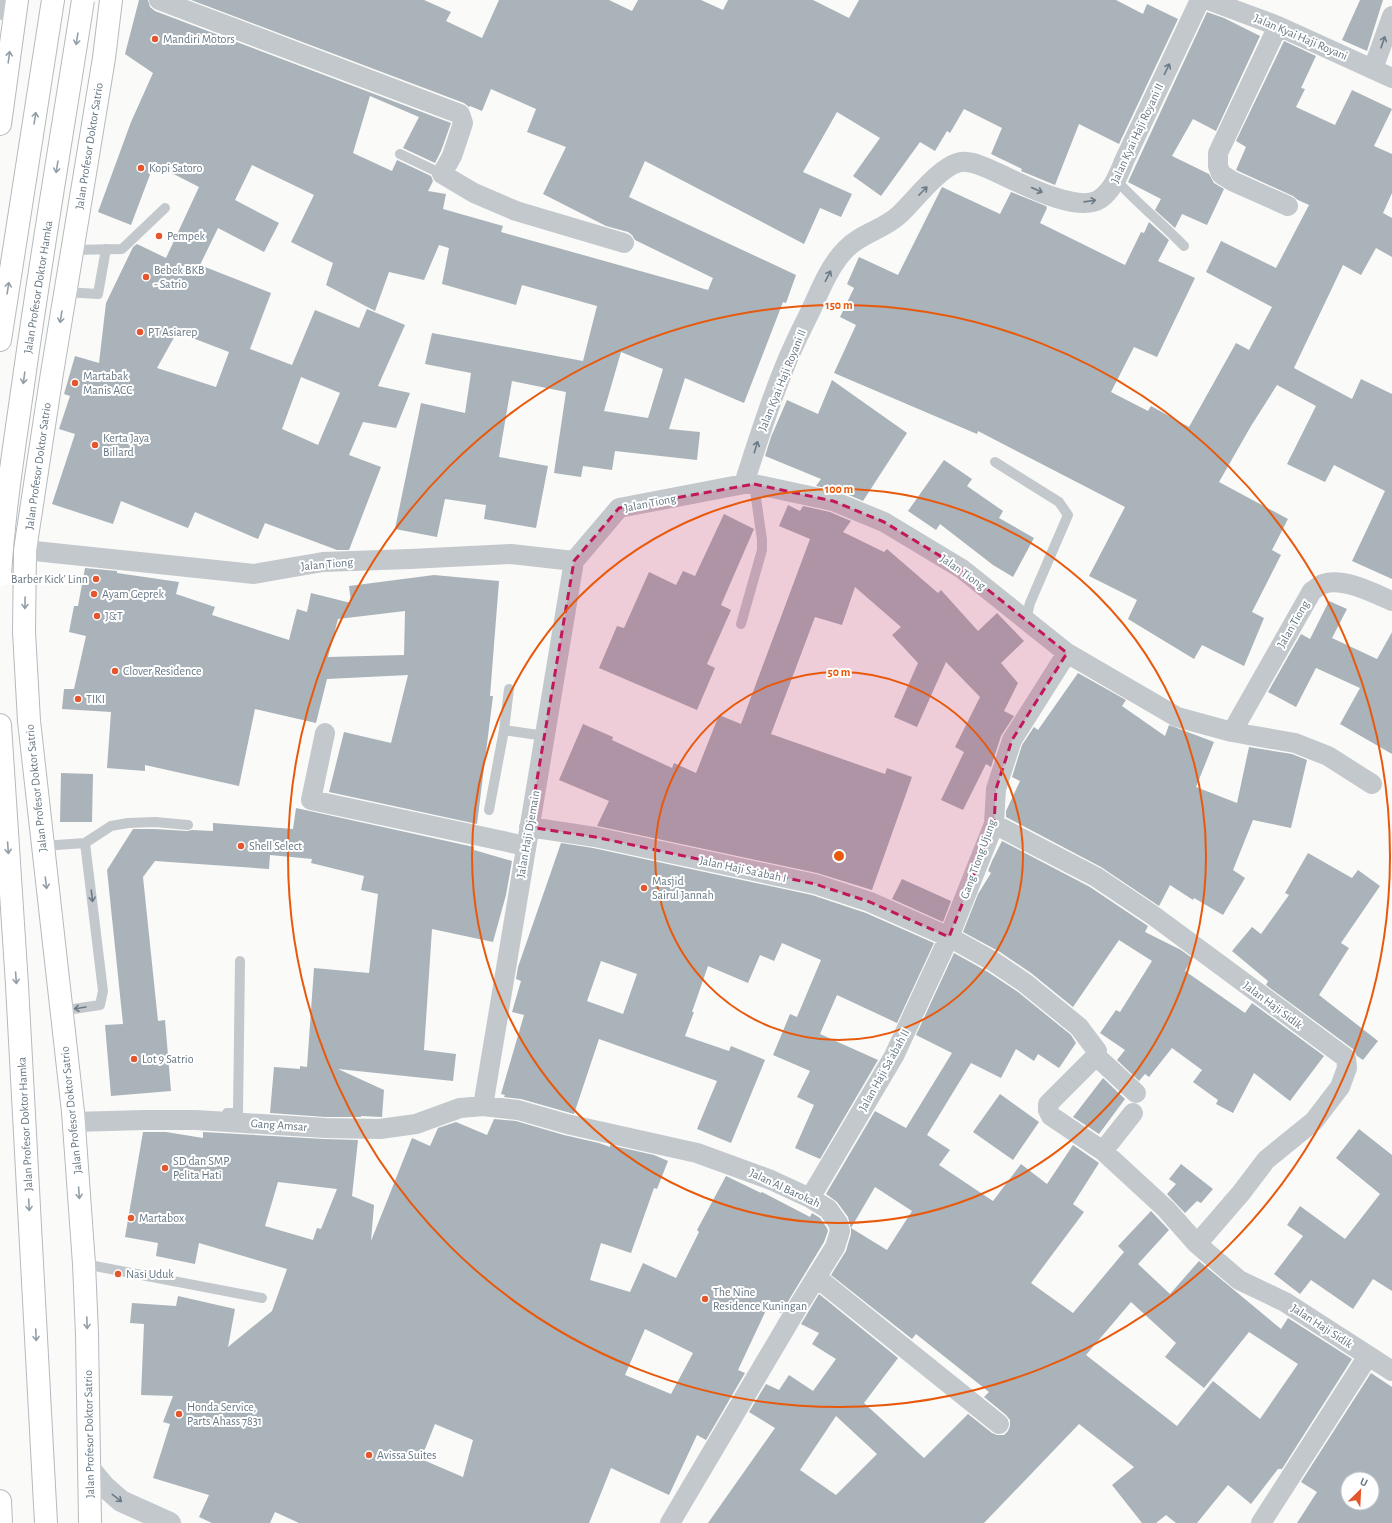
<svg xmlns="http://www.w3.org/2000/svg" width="1392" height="1523" viewBox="0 0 1392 1523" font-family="'Alegreya Sans',sans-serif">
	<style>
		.building { fill: #aab3b9; fill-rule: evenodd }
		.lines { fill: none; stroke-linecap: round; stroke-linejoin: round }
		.primary-casing { stroke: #b5babe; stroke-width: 24 }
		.service { stroke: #c3c8cc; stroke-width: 10 }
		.minor { stroke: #c3c8cc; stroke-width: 20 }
		.tertiary { stroke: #c3c8cc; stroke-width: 22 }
		.primary { stroke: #fff; stroke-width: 22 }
		.primary-bridge-casing { stroke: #b5babe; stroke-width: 24; stroke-linecap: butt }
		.primary-bridge { stroke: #fff; stroke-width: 22 }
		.oneway { stroke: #939fa8 }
		.oneway2 { stroke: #6a7a87 }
		.marked { fill: #c2185b; fill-opacity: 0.2; stroke: #c2185b; stroke-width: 3; stroke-dasharray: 8 5; stroke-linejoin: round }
		.ring { fill: none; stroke: #e8590c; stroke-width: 2 }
		.poi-dot { fill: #e4572e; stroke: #fff; stroke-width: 1.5 }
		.labels { text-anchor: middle; stroke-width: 4; stroke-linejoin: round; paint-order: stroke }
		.street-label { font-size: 12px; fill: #657683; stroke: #fff }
		.poi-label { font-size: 12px; fill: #657683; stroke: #fff; text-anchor: start }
		.centre { fill: #e8590c; stroke: #fff; stroke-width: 2 }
		.ring-label { font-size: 12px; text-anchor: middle; font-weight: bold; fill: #e8590c; stroke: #fff; stroke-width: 4; stroke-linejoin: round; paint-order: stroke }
	</style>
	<rect width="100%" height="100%" fill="#fafaf8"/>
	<path class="building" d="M139,0H148L150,7L155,11L451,123L441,151L435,163L403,148L419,117L370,96L353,153L392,171L397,160L431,176L433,181L428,191L446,194L443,209L503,226L501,232L708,290L713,278L635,240L632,235L628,232L606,226L543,194L566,147L527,132L536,109L491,89L482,111L470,106L469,107L464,103L191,0H424L451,12L446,21L482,38L499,0H609L632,11L638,0H701L723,10L728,0H813L849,18L859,0H1116L1143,14L1147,4L1178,19L1119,144L1079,124L1055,185L1021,171L1022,169L991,154L1002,128L964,109L950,133L947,131L935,151L920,142L881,196L853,176L880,138L837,112L803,172L852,194L841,217L820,208L804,244L645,161L629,197L796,275L786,303L783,302L744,403L685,378L669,429L700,432L697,460L615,451L612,470L583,466L581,477L554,473L566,392L512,381L499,457L548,466L536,528L484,519L486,505L445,499L437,537L395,529L421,403L465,413L471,373L425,364L432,333L583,361L597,306L522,285L516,305L442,284L449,248L439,245L424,280L389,272L375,311L326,285L333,263L291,242L314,195L252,165L235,200L279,223L264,252L218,228L200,265L271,293L250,349L292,365L315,310L359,328L367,309L405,325L378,386L410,393L396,428L363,422L349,455L381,467L349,550H337L265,523L258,539L195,512L188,528L121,501L113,524L52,504L75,434L59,429L70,396L64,394L75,356L99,363L106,303L133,247L137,244L166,258L199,187L154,164L131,225L98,212L131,122L153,73L125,54ZM177,332L229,352L216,387L157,368ZM621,352L663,369L648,418L604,411ZM301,377L340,393L318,445L282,429Z
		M1360,0H1383L1367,51L1342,40Z
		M1207,12L1224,18L1260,36L1216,131L1193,119L1172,156L1209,174L1214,183L1224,189L1207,225L1182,214L1175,228L1155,210L1161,199L1128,182Z
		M1284,41L1316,56L1301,88L1305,89L1296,107L1335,125L1352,90L1392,109L1374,146L1392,154V193L1383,213L1392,218V257L1376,248L1361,275L1343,265L1294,368L1352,399L1361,379L1392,394V579L1352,561L1385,491L1334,465L1325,482L1287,464L1316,406L1277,385L1251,426L1219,482L1288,519L1272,550L1281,555L1252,612L1264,618L1244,666L1202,645L1194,659L1128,619L1137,600L1089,576L1125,507L978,431L977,434L834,373L856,325L840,317L854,288L847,284L859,257L898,275L942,187L1000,214L1011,192L1046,206L1047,208L1040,223L1125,265L1141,232L1144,233L1149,222L1169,240L1158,261L1195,278L1157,357L1134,347L1111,392L1148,411L1151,406L1189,427L1236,343L1249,350L1272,307L1206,272L1221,241L1276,268L1309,205L1298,200L1293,196L1236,170L1246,147L1236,141Z
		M832,380L907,433L863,501L837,490L816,486L821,479L765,456L771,437L787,400L818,414Z
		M944,460L972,479L967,486L1003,511L999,518L1034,538L1013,577L993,565L940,524L936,530L908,511Z
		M788,505L800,511L803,506L830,512L851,521L843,532L884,552L887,549L938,593L941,590L978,631L997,613L1024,641L1001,663L1018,683L1004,711L1014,716L1001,736L991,767L986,764L963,810L941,800L964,752L955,747L980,697L946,662L917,727L894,717L918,663L892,635L901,627L855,587L842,625L815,617L771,734L885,774L887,768L912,777L872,890L817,873L597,826L609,801L559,780L583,724L613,737L612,740L672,768L674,763L696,773L719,715L741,724L810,539L779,526Z
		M724,514L754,529L721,605L731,610L707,664L715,668L697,710L599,668L617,626L624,628L649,572L676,585L683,571L695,576Z
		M85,568L117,571V573L179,582L176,594L215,607L212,615L289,640L297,609L307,612L311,593L351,603L349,586L434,575L499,581L490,696H493L477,824L329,792L344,732L391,743L408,675L327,679L316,723L255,709L239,786L145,765V771L107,768L111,712L62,709L64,689H74L86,636L69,632L74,606H78ZM405,611L404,655L328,657L338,619Z
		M1329,601L1347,609L1332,638L1377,659L1392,632V754L1340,724L1360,688L1316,668L1296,707L1268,692L1301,634L1310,639Z
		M1078,673L1126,700L1122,706L1165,736L1169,725L1214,742L1196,787L1237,803L1249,747L1292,754L1307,760L1291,828L1253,820L1233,870L1245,878L1223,915L1194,898L1193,900L1170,885L1159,906L1101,867L1006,817V811L1020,781L1012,777L1022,745L1034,727L1038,730Z
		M61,773L93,774L92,822H60Z
		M296,808L474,847V850L512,861L506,895L493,942L432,929L424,1050L456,1054L453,1081L338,1069L384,1090L382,1117L361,1116V1117H325L270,1113L274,1067L300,1069V1066L307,1067L314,968L369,973L378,894L361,890L364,876L311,863L312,859L270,855L269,869L155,861L143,877L158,1021L165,1020L171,1091L111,1096L105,1025L123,1024L107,870L133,829H155L187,831L192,830L213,831V823L293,829Z
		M1002,841L1090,887L1148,926L1145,932L1181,950L1192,958L1185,971L1245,1013L1252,1003L1324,1056L1290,1101L1254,1073L1233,1113L1216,1104L1218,1100L1193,1082L1202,1070L1172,1048L1149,1077L1145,1074L1139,1081L1117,1060L1125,1050L1100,1033L1116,1010L1120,1012L1152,961L1119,940L1073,1007L1031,973L1000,952L963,932L978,894L991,873L988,871L992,861Z
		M561,843L593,848L812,895L866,913L934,943L897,1023L837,995L820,1034L878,1060L820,1159L795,1148L814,1105L797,1097L810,1071L773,1055L790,1014L797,1017L821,960L782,943L774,961L760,955L748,983L708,966L692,1012H694L685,1036L729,1051L731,1046L765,1060L731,1143L697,1129L717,1081L599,1039L574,1114L521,1099L504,1097L505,1095L501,1094L524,1015L512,1012L521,981L516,979L518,967ZM601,961L637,974L623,1014L587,1001Z
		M1308,853L1352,878L1358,870L1380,886L1341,943L1349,948L1319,995L1378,1041L1363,1060L1357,1056L1353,1049L1266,985L1268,981L1232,951L1252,927L1261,934L1289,895L1285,893Z
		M902,879L951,901L943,922L892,899Z
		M954,953L988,972L1018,992L1071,1035L1076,1043L1059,1068L1038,1054L1034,1061L1016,1049L1001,1078L971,1063L927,1135L950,1150L939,1165L993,1201L1021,1164L1047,1184L1073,1145L1099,1163L1073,1204L1084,1212L1031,1283L1073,1313L1124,1252L1126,1254L1118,1246L1151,1211L1169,1230L1138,1264L1170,1294L1199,1261L1281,1329L1288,1318L1352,1359L1282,1469H1278L1251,1504L1228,1485L1197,1523H1176L1166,1515L1156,1523H1142L1112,1485L1134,1467L1079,1424L984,1523H708L775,1428L749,1412L766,1384L779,1390L789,1375L813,1391L836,1359L812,1344L819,1333L801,1324L819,1294L898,1358L864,1403L924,1458L968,1414L992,1433L997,1435H1004L1008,1431L1010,1426V1420L1006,1415L984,1397L989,1392L916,1334L912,1339L831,1275L846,1251L851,1234V1229L848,1217L837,1202L826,1194L875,1111L906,1128L952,1053L916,1035ZM875,1187L912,1211L887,1250L851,1228ZM1131,1302L1176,1343L1165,1357L1204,1388L1249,1332L1298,1364L1260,1419L1213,1381L1177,1426L1086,1355ZM836,1416L877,1454L836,1495L800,1470Z
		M1103,1078L1125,1099L1099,1134L1073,1117Z
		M1000,1094L1039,1122L1013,1160L973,1132Z
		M494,1119L516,1121L564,1135L599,1143L610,1147V1145L654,1155L668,1161L657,1189L654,1188L631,1253L601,1243L590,1280L630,1292L643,1263L676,1278L699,1232L697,1230L726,1176L761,1193L762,1192L810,1217L812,1213L820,1218L827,1228L828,1231L824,1242L781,1313L768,1306L738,1370L745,1373L706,1440L697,1435L669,1495L611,1468L589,1523H299L275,1512L270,1523H212L199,1517L209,1495L153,1478L170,1424L163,1422L173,1396L141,1395L144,1324L130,1323L132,1303L176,1306L178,1296L235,1309L228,1347L272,1311L287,1269L199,1243L195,1264L156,1256L158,1243L125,1237L143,1132H166L203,1138V1132L324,1139L358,1140L352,1196L374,1205L371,1241L412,1138L430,1146L438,1128L456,1122L487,1135ZM278,1182L337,1189L321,1229L317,1228L313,1240L265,1226ZM645,1329L693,1353L671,1394L625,1375ZM435,1424L473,1440L463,1477L421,1459Z
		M1359,1129L1392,1155V1291L1373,1279L1353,1309L1311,1280L1300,1294L1274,1274L1303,1236L1287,1225L1300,1206L1345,1239L1380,1194L1336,1158Z
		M1181,1164L1213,1189L1201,1203L1197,1201L1185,1213L1167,1194L1176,1184L1169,1179Z
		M1371,1373L1392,1387V1523H1297L1317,1492L1301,1482ZM1348,1479H1372V1503H1348Z"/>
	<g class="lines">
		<defs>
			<path id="primary" d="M0,124L17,0
				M0,340L53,0
				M0,725L17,985L46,1523
				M0,1501L1,1523
				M90,1523L87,1334L84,1264L73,1112L29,721L24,632L25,550L52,373L104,58L111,0"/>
		</defs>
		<use href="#primary" class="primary-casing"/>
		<path class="service" d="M400,154L442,174
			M1117,181C1138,204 1162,223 1184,246
			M72,250L122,249L165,208
			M65,292L98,294L106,249
			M995,462L1059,502L1068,515L1030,603L1026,619
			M741,624L762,550V540L754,484
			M504,730L545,736
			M489,810L504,730L509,689
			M42,846L85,843L111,826L128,823L155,822L188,825
			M60,1011L100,1005L103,991L85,843
			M227,1113H238L240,961
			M84,1264L262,1298"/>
		<path class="minor" d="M159,0L460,114L463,123L452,156L442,174L474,193L516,211L624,243
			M1208,0L1278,26L1392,78
			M0,8L15,16
			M1278,26L1218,153V166L1221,174L1232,181L1288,206
			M1373,69L1392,16
			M744,484C757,443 770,401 787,361C794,344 802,328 810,312C820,291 829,266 846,249C861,233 883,230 899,215C914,201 938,169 957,163C967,159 980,165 989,169C1013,179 1076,215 1100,199C1114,189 1119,173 1125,159L1200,0
			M25,550L254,574L323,562L410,559L511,554L574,561
			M1232,732L1312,591C1316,589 1319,585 1323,584C1343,577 1373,593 1392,601
			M325,733L311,800L526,846
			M994,824L1096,877L1154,916L1346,1058L1347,1068L1340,1087L1314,1121L1266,1160L1241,1193L1197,1244
			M529,827L595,837L815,884L870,902L949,937L994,962L1025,983L1079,1027L1097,1051L1096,1056L1048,1104V1110L1051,1116L1103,1151L1166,1209L1197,1244L1239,1280L1285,1302L1392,1371
			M1096,1056L1136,1093
			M483,1106L574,561L619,508L744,484H754L833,501L884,522L962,569L1067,653L1177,717L1232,732L1295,743L1328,756L1372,784
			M73,1122L144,1120H196L325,1128L380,1129L416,1124L460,1108L483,1106L518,1110L567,1124L697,1153L771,1180L810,1198L828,1209L838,1223L840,1231L835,1247L799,1305L670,1523
			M1103,1151L1133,1113
			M810,1198L894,1056L949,937L994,824L996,789L1012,740L1067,653
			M816,1277L999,1424
			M1261,1523L1368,1356"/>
		<path class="tertiary" d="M90,1469L104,1486L121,1501L170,1523"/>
		<use href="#primary" class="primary"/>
		<defs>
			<path id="primary-bridge" d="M0,575C4,511 14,448 23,385C41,257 63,128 83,0"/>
		</defs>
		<use href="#primary-bridge" class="primary-bridge-casing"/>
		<use href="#primary-bridge" class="primary-bridge"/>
	</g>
	<defs><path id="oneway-shaft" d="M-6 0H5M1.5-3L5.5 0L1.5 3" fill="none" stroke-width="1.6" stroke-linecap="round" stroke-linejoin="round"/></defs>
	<g class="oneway">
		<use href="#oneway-shaft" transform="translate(77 39) rotate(99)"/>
		<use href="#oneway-shaft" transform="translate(9 57) rotate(-82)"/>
		<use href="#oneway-shaft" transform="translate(35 118) rotate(-81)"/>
		<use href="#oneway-shaft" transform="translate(57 167) rotate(99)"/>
		<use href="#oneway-shaft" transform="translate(8 288) rotate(-81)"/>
		<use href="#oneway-shaft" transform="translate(61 317) rotate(99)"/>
		<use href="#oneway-shaft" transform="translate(24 378) rotate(98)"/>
		<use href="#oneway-shaft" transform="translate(25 603) rotate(91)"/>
		<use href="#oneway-shaft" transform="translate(8 848) rotate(86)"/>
		<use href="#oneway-shaft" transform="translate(46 883) rotate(83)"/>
		<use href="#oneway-shaft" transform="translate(16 978) rotate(86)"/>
		<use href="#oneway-shaft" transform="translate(79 1193) rotate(86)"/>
		<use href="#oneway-shaft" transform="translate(29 1205) rotate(87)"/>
		<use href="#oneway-shaft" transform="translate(87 1323) rotate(88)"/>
		<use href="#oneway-shaft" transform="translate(36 1335) rotate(87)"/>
	</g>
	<g class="oneway2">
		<use href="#oneway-shaft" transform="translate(1383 42) rotate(-71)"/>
		<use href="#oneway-shaft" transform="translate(1167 69) rotate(-64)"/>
		<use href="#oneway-shaft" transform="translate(1037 190) rotate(24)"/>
		<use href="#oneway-shaft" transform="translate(923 191) rotate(-45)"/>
		<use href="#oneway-shaft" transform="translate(1090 201) rotate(-8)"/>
		<use href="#oneway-shaft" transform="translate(828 276) rotate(-63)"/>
		<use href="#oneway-shaft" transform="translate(756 447) rotate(-73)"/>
		<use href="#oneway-shaft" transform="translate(92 896) rotate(83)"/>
		<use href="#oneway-shaft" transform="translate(80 1008) rotate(171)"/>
		<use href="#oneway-shaft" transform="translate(117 1498) rotate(38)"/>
	</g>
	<path class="marked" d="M754,484L833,501L884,522L962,569L1067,653L1012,740L996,789L994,824L949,937L870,902L815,884L595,837L529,827L574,561L619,508Z"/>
	<g class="ring">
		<circle cx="839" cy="856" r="184"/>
		<circle cx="839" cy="856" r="367"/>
		<circle cx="839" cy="856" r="551"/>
	</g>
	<g class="poi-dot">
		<circle cx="155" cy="39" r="4"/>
		<circle cx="141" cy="168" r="4"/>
		<circle cx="159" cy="236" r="4"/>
		<circle cx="146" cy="277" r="4"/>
		<circle cx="140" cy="332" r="4"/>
		<circle cx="75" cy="383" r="4"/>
		<circle cx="95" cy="445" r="4"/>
		<circle cx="96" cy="579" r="4"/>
		<circle cx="94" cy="594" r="4"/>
		<circle cx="97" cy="616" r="4"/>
		<circle cx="115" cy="671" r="4"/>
		<circle cx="78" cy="699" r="4"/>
		<circle cx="241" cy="846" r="4"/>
		<circle cx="644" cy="888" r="4"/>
		<circle cx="134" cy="1059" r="4"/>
		<circle cx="165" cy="1168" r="4"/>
		<circle cx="131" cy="1218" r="4"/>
		<circle cx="118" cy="1274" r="4"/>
		<circle cx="705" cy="1299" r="4"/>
		<circle cx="179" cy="1414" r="4"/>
		<circle cx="369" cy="1455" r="4"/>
	</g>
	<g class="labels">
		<g class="street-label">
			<text transform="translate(1301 37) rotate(23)" y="4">Jalan Kyai Haji Royani</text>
			<text transform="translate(1137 133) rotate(-65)" y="4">Jalan Kyai Haji Royani II</text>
			<text transform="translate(89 146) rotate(-81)" y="4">Jalan Profesor Doktor Satrio</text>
			<text transform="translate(38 287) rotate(-81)" y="4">Jalan Profesor Doktor Hamka</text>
			<text transform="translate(782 380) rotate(-68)" y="4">Jalan Kyai Haji Royani II</text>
			<text transform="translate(38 466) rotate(-82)" y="4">Jalan Profesor Doktor Satrio</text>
			<text transform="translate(650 503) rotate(-11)" y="4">Jalan Tiong</text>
			<text transform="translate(327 564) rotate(-5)" y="4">Jalan Tiong</text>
			<text transform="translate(963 572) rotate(35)" y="4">Jalan Tiong</text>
			<text transform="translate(1293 624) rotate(-60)" y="4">Jalan Tiong</text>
			<text transform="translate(36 788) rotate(-96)" y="4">Jalan Profesor Doktor Satrio</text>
			<text transform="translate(528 834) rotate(-80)" y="4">Jalan Haji Djemain</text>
			<text transform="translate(978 859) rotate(-70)" y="4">Gang Tiong Ujung</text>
			<text transform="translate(743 869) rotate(12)" y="4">Jalan Haji Sa'abah I</text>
			<text transform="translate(1273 1005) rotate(37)" y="4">Jalan Haji Sidik</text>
			<text transform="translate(884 1070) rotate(-61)" y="4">Jalan Haji Sa'abah II</text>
			<text transform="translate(71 1110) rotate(-96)" y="4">Jalan Profesor Doktor Satrio</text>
			<text transform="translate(25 1124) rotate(-93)" y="4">Jalan Profesor Doktor Hamka</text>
			<text transform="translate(279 1125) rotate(4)" y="4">Gang Amsar</text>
			<text transform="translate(785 1188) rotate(25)" y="4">Jalan Al Barokah</text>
			<text transform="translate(1322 1326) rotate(33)" y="4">Jalan Haji Sidik</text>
			<text transform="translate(89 1434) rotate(-91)" y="4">Jalan Profesor Doktor Satrio</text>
		</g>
		<g class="poi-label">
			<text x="163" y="43">Mandiri Motors</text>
			<text x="149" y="172">Kopi Satoro</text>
			<text x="167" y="240">Pempek</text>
			<text x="154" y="274">Bebek BKB<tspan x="154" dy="14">- Satrio</tspan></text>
			<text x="148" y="336">PT Asiarep</text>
			<text x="83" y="380">Martabak<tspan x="83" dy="14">Manis ACC</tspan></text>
			<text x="103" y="442">Kerta Jaya<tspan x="103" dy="14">Billard</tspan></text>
			<text x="88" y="583" text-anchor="end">Barber Kick’ Linn</text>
			<text x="102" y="598">Ayam Geprek</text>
			<text x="105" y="620">J&amp;T</text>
			<text x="123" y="675">Clover Residence</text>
			<text x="86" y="703">TIKI</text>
			<text x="249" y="850">Shell Select</text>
			<text x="652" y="885">Masjid<tspan x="652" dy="14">Sairul Jannah</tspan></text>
			<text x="142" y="1063">Lot 9 Satrio</text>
			<text x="173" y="1165">SD dan SMP<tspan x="173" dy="14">Pelita Hati</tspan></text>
			<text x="139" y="1222">Martabox</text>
			<text x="126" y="1278">Nasi Uduk</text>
			<text x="713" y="1296">The Nine<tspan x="713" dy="14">Residence Kuningan</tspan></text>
			<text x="187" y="1411">Honda Service,<tspan x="187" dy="14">Parts Ahass 7831</tspan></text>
			<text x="377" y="1459">Avissa Suites</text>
		</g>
	</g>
	<circle cx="839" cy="856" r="6" class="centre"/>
	<g class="ring-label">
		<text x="839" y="309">150 m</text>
		<text x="839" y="493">100 m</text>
		<text x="839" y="676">50 m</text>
	</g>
	<g transform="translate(1360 1491) rotate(24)"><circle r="19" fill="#ffffff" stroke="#c1c8cd"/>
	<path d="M0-3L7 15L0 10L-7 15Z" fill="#e4572e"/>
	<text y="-6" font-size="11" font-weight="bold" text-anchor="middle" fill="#657683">U</text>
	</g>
</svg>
